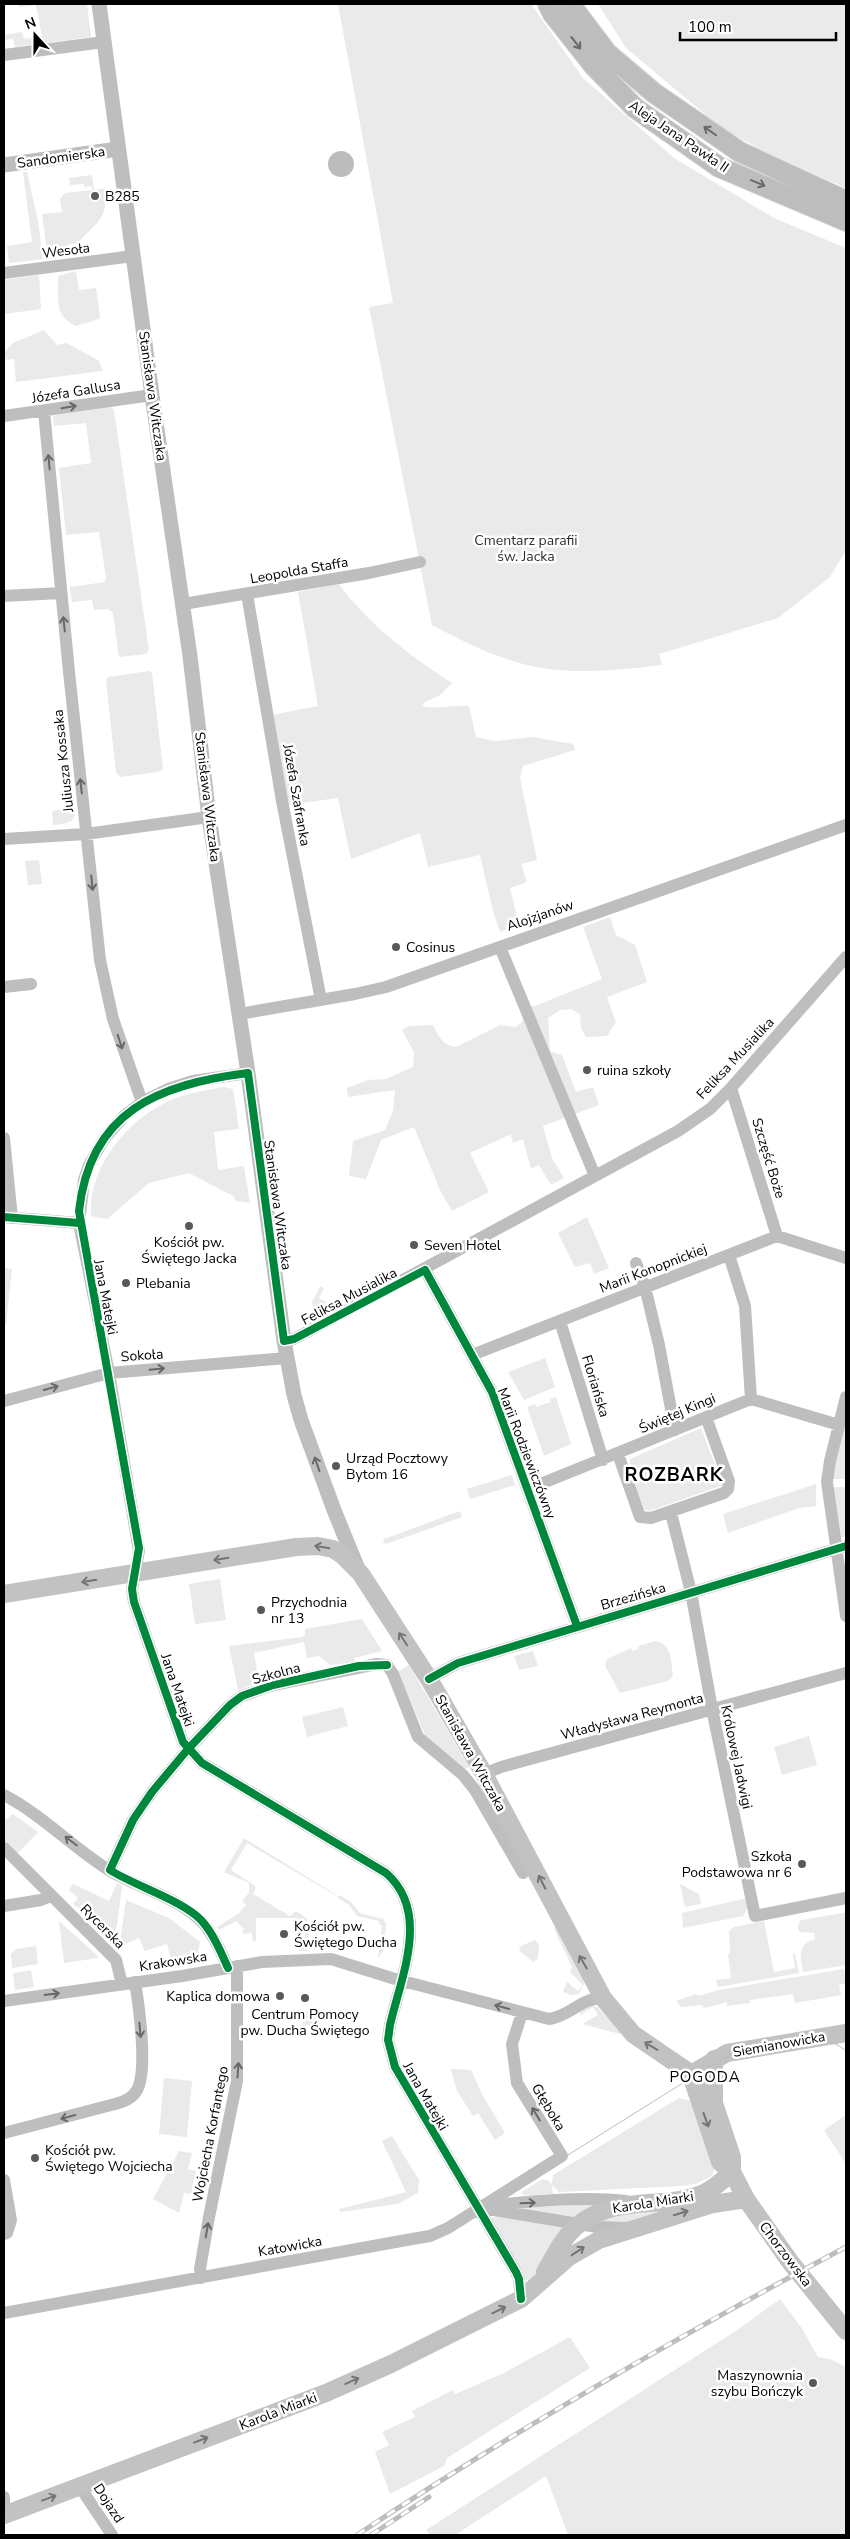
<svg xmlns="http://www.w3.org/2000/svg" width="850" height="2539" viewBox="0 0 850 2539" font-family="'Nunito Sans',sans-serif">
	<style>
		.green { fill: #eaeaea }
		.water { fill: #bcbcbc }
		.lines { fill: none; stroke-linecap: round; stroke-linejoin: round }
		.primary-casing { stroke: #dbdbdb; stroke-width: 22 }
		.minor { stroke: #bebebe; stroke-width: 12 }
		.tertiary { stroke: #bebebe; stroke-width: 15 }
		.secondary { stroke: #c2c2c2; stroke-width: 18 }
		.primary { stroke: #bdbdbd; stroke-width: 20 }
		.tram { stroke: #bdbdbd; stroke-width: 1 }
		.rail-casing { stroke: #bdbdbd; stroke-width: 5 }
		.rail { stroke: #fff; stroke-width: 3; stroke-dasharray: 9; stroke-linecap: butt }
		.cycleway-casing { stroke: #fff; stroke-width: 11 }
		.cycleway { stroke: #00873e; stroke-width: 8 }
		.oneway { stroke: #686868 }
		.oneway2 { stroke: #747474 }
		.poi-dot { fill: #595959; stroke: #fff; stroke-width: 2 }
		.labels { text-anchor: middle; stroke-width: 5; stroke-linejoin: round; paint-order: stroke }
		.street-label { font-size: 14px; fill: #000; stroke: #fff }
		.poi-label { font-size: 14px; fill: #000; stroke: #fff; text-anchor: start }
		.park-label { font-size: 14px; fill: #303030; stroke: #fff }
		.neighbourhood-label { font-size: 15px; letter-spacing: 1px; fill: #000; stroke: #fff }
		.district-label { font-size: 19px; font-weight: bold; letter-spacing: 1px; fill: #000; stroke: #fff }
	</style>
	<rect width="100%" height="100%" fill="#fff"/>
	<path class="green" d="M19,4H87L91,37L15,47L13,39L4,40V35L22,32L24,39L42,36L36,5L19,7Z
		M338,4H531L583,78L674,158L774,218L846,248V550L830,577L778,618L659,654L662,665C622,670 571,675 531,666C496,658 464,642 432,625L369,307L393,303Z
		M598,4H846V188L762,150L732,134L713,121L626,48Z
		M23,172H27L38,221L43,259L9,263L7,246L32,242Z
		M92,175L94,190L111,188L112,199L105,201C107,220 88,230 77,244H69L70,255L48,258L42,214L62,212L60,199L65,193L92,190L91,186L85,187L84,184L70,185L69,178Z
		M76,271L79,290L96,288L100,317L99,319L76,326C53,315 59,299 58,276Z
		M39,275L41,309L4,314V280Z
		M44,330L57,345L66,343L98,360L103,371L16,382L14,359L6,360L4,353L13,343Z
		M110,407L114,410L149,650L146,654L119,657L113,613L108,609L94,610L92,600L72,602L70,587L105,582L106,577L99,532L66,535L59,468L91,463L86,423L54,426L53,417L56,415Z
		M339,584C369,625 409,655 452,683L440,695L425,702L422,706C437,710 453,705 469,706L476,737L495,741L532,737L573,744L575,750L523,766L520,778L537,860L521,864L527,882L510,888L519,925L500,932L493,911L480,855L428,867L420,833L351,859L338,798L287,805L272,715L318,706L298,592Z
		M149,671L152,673L163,769L158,772L121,777L116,773L106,680L108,677Z
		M73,796C76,820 78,823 53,825L52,811L66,809L65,797Z
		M39,860L42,884L28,885L25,861Z
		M610,917L616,935L635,945L647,982L607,997L616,1022L607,1036L586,1037L581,1028L580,1014L571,1009L560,1010L548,1018L550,1051L562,1055L576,1092L593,1087L599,1105L543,1126L552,1158L564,1178L551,1185L539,1165L531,1169L523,1139L513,1143L511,1134L470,1153L489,1192L452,1211L440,1190L414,1127L381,1140L366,1179L349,1176L353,1141L385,1130L393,1111L395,1090L348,1097L347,1088L368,1080L386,1079L413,1067L414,1052L402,1030L409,1026L433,1025C438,1036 443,1046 456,1047L500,1025L516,1027L522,1022L527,1007L535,1006L602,979L583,927Z
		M223,1087L233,1089L239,1129L214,1132L218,1170L244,1166L250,1203L236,1201L233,1196L189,1173L149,1183L107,1219L91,1216C88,1171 122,1126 161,1105C180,1094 202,1091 223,1087Z
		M587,1217L609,1268L594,1274L590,1263L575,1267L558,1233Z
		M4,1268L12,1269L6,1325H4Z
		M320,1286L324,1288L319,1298L335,1307L314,1318L312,1315L314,1307L312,1302Z
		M545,1358L555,1387L524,1400L508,1372Z
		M556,1397L571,1444L544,1456L527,1407L535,1404L536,1407L551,1402L550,1399Z
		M846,1417V1479H832Z
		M701,1428L722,1482L721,1486L649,1511L644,1509L629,1468L630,1459Z
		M512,1475L515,1485L470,1499L467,1489Z
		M816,1484V1506L799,1508L728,1533L723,1514Z
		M832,1487H846V1537H839Z
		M460,1511L462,1517L386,1544L383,1543L384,1539Z
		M220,1579L226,1620L195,1624L189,1584Z
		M362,1619L382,1651L354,1658L355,1662L331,1665L319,1656L307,1658L304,1642L254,1653L259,1682L238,1690L229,1646L302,1637L305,1634V1629Z
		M656,1641C672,1644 671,1662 673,1676L668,1681L620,1693L605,1666L607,1659L631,1648L632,1651L639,1649L638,1646Z
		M533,1651L538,1666L519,1670L514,1656Z
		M409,1665L469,1767L462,1770L425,1735L398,1671Z
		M343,1707L348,1726L307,1737L302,1717Z
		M809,1736L817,1765L782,1775L774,1747Z
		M13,1814L38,1832L17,1854L4,1841V1821Z
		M244,1838L335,1894V1895L247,1843L231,1870L254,1885L256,1888L253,1894L290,1916L296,1911L307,1918L308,1934L307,1951H298L305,1945V1929L295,1918H256V1941H253L252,1933L244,1934L242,1931L244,1929L236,1921L219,1930L217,1927L238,1914L246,1905L242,1901L249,1893V1883L224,1872Z
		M117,1883L122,1886L117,1926L113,1936L73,1904L78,1898L69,1890L73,1884L109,1901Z
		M680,1884L699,1894L701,1904L685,1907Z
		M339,1895L351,1902L360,1913L383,1919L386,1923L384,1950L378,1958L382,1925L379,1924V1921L357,1916L349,1905L337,1897Z
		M743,1899H746L748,1907L743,1916L683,1928L682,1913Z
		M126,1900L169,1918L200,1942L197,1956L199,1963L173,1968L167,1944L145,1951L139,1938L123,1945L120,1942Z
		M843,1913H846V1965L803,1972C800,1955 797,1945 815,1939L814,1933L800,1932L798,1929L799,1923L801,1920Z
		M59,1921L97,1955L98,1958L64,1963Z
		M764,1921L774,1972L795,1968L793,1953H795L799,1973L718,1987L716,1980L731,1978L728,1954L730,1953L729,1931L734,1927Z
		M556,1928L585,1982L579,1994L572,1995L563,1992L567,1982L578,1991L583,1985L570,1972L572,1967L554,1929Z
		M535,1940L539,1945L538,1959L533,1962L519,1950L521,1946Z
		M36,1946L38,1964L12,1968L11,1954L16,1949Z
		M844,1969L846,1983L839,1985L841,1995L795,2003L793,1994L750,2000V2003L727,2006V2002L705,2008L701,2005L681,2007L676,2001L696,1994L698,1996L719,1990Z
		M31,1970L34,1987L15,1990L13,1973Z
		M590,2005L597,2007L622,2032L620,2034L582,2024L598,2015L593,2007L580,2015V2010Z
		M302,2011H321L322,2021H319V2024L303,2026Z
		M451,2069L471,2070L483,2096L505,2133L495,2140L478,2113L473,2116L457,2091Z
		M164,2078L192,2081L187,2137L159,2134Z
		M679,2098L691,2101L715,2167L712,2176L695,2184L682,2186L559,2192L552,2185L553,2194L523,2195L521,2192L543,2179L549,2181L552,2184L553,2175Z
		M846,2115V2164L824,2130Z
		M392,2136L419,2180L418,2193L398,2204L340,2212L339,2209L406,2192L382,2141Z
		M179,2151L192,2153L188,2169L196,2171L191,2194L184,2193L179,2213L153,2199Z
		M690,2203L625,2224L594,2223L598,2217Z
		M598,2204L579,2220L515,2208Z
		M498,2217L567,2227L532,2280L529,2281L525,2279L491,2222L492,2218Z
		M780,2299L801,2327L818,2357L830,2359L846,2367V2535H568L546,2476L455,2535H430L426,2530L740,2328Z
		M570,2337L590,2368L447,2458L444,2466L390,2494L375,2452L389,2445L382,2432L415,2417L412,2411L453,2390L455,2394L504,2373Z"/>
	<path class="water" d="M328 164a13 13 0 1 1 26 0a13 13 0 1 1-26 0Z"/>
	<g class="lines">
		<defs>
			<path id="primary" d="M548,4L553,14L594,66L635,108L719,167L846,221
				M570,4L607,53L654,93L740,152L846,201"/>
		</defs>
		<use href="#primary" class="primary-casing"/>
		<path class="minor" d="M4,55L104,42
			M4,273L133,256
			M44,411L69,672L100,960L113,1019L142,1102
			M4,416L152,395
			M247,594L282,801L321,1000
			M4,596L61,593
			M183,604L369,573L420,562
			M4,839L86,834L209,817
			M502,952L595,1176
			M4,987L31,984
			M239,1014L355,994L386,987L846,825
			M248,1073L193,1081L168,1089L142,1102L124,1116L104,1139L89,1165L84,1180L79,1223L109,1373L139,1551L132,1589L134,1602L183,1742L202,1763L386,1873C431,1912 401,1977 390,2025L388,2040L395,2067L516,2272L519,2279L521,2299
			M731,1088L777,1236
			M4,1138L12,1218
			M4,1217L79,1223
			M729,1255L745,1306L751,1399
			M636,1263L645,1287L659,1345L675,1430
			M425,1270L492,1392L577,1626
			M560,1321L603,1460
			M284,1341L294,1339L678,1131L710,1109L731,1088L846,957
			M472,1355L777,1236L846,1258
			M846,1397L830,1461L827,1482L846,1616
			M4,1401L109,1373L287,1358
			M618,1454L640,1517L651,1518L724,1493L728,1489L729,1481L706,1417
			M528,1489L751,1399L839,1425
			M671,1513L691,1592L712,1709L755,1916L846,1898
			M429,1679L458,1663L846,1546
			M484,1774L501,1767L846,1673
			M4,1795C44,1816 74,1849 112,1872C140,1888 175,1897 199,1919C212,1931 221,1951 228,1968
			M4,1848L116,1960L122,1984
			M110,1870L133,1820L152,1792L188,1749L230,1705L242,1696L273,1685L377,1664L387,1665L393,1674L418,1737L463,1775L475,1790L523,1873
			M4,1906L41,1900L51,1896
			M4,2001L182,1976L262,1962L331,1959L395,1979L549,2019C570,2016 581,1998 603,1998
			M4,2133L115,2104C123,2102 133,2098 137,2090C148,2070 139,2006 135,1982
			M4,2180L11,2220L7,2233L4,2234
			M484,2207C524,2201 587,2196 626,2201
			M487,2209L597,2227L625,2228
			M201,2278L200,2269L209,2217L237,2081V1966
			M4,2313L412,2239L430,2236L448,2228L562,2156L517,2083L512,2044L522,2013
			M80,2487L112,2535
			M4,2497V2505"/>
		<path class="tertiary" d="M99,4L152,395L190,656L209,817L248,1073L284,1341L294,1395L301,1420L334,1510L358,1569
			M4,165L118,149"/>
		<path class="secondary" d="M4,1594L296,1547L318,1546L333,1549L342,1555L361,1574L429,1679L484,1774L603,1998L633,2034L693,2075L714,2103L732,2157V2172
			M714,2059V2103
			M691,2074L727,2053L846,2033
			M694,2084L720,2162L732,2172L746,2199L791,2263L846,2331
			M545,2272C555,2255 563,2237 578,2225C616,2194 664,2210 704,2193C715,2188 723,2180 732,2172
			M4,2515L326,2393L391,2364L521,2299L569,2257L599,2240L713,2204L746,2199"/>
		<use href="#primary" class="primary"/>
		<path class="tram" d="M4,2316L432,2238L447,2231L721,2059C740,2051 802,2039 822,2040C831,2041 839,2045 846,2051"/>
		<defs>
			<path id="rail" d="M357,2535C515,2430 679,2336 846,2247
				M371,2535L429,2497"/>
		</defs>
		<use href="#rail" class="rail-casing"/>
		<use href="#rail" class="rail"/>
		<defs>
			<path id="cycleway" d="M4,1217L79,1223
				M429,1679L458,1663L846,1546
				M228,1968C221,1952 213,1933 201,1920C182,1900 135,1886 110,1870L133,1820L152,1792L188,1749L230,1705L242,1696L273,1685L359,1666L387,1665
				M521,2299L519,2279L516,2272L395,2067L388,2040L390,2025C401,1977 431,1912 386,1873L202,1763L183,1742L134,1602L132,1589L139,1548L79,1211C90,1111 159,1084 248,1073L284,1341L294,1339L425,1270L492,1392L577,1626"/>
		</defs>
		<use href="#cycleway" class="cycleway-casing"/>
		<use href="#cycleway" class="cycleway"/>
	</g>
	<defs><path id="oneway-shaft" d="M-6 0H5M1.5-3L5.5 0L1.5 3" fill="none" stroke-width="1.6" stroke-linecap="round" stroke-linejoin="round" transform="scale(1.25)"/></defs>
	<g class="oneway">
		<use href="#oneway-shaft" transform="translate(576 43) rotate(52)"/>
		<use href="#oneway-shaft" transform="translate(710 131) rotate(-145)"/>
		<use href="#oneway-shaft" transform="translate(758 183) rotate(23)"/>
		<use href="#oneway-shaft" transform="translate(69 407) rotate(-9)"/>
		<use href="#oneway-shaft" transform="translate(49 462) rotate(-95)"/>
		<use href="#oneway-shaft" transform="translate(64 624) rotate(-96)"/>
		<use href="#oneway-shaft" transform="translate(81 786) rotate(-96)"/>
		<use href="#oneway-shaft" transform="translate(92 883) rotate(84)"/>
		<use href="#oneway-shaft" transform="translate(120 1042) rotate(72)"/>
		<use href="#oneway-shaft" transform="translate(157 1369) rotate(-5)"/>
		<use href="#oneway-shaft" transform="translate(51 1388) rotate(-15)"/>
		<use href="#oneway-shaft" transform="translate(317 1464) rotate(-109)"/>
		<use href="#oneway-shaft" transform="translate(71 1841) rotate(-143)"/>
		<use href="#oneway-shaft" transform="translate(52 1994) rotate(-7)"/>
		<use href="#oneway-shaft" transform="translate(502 2007) rotate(-165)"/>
		<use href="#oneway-shaft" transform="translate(140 2030) rotate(85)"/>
		<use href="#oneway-shaft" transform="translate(238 2070) rotate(-86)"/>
		<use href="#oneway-shaft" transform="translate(536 2114) rotate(-121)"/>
		<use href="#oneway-shaft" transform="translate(68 2117) rotate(165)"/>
		<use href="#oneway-shaft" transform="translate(528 2203) rotate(-2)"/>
		<use href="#oneway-shaft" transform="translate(207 2230) rotate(-80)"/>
	</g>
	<g class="oneway2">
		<use href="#oneway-shaft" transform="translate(322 1547) rotate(-171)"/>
		<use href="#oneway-shaft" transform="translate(221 1559) rotate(170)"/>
		<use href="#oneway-shaft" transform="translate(89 1581) rotate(171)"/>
		<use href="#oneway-shaft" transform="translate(403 1639) rotate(-123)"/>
		<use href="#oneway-shaft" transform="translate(542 1882) rotate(-117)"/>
		<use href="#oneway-shaft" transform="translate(583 1962) rotate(-120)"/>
		<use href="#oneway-shaft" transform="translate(651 2046) rotate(-149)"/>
		<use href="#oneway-shaft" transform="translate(706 2120) rotate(70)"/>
		<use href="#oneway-shaft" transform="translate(681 2213) rotate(-17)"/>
		<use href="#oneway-shaft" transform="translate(578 2251) rotate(-33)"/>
		<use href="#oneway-shaft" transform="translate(499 2310) rotate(-26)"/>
		<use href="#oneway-shaft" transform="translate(352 2381) rotate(-24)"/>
		<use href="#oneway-shaft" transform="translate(201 2440) rotate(-21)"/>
		<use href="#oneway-shaft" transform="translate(49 2498) rotate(-20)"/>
	</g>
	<g class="poi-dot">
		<circle cx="95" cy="196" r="5"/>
		<circle cx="396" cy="947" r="5"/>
		<circle cx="587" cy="1070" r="5"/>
		<circle cx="189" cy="1226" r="5"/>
		<circle cx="414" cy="1245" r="5"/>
		<circle cx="126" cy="1283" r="5"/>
		<circle cx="336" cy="1466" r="5"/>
		<circle cx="261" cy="1610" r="5"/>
		<circle cx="802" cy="1864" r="5"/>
		<circle cx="284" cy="1934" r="5"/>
		<circle cx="280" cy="1996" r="5"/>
		<circle cx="305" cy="1998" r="5"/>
		<circle cx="35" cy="2158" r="5"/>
		<circle cx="813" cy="2383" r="5"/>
	</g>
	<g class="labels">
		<g class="street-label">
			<text transform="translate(679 136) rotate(34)" y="5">Aleja Jana Pawła II</text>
			<text transform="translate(61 157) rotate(-8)" y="5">Sandomierska</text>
			<text transform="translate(66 250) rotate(-7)" y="5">Wesoła</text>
			<text transform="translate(76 391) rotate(-9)" y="5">Józefa Gallusa</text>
			<text transform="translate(153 396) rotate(82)" y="5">Stanisława Witczaka</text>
			<text transform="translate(299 570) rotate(-10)" y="5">Leopolda Staffa</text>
			<text transform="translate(63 761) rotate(-96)" y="5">Juliusza Kossaka</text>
			<text transform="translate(297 795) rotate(80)" y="5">Józefa Szafranka</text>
			<text transform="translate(208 797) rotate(83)" y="5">Stanisława Witczaka</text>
			<text transform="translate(540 915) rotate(-19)" y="5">Alojzjanów</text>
			<text transform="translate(735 1058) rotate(-47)" y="5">Feliksa Musialika</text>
			<text transform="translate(769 1158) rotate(73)" y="5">Szczęść Boże</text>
			<text transform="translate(278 1205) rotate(82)" y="5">Stanisława Witczaka</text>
			<text transform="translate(653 1268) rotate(-21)" y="5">Marii Konopnickiej</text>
			<text transform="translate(349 1296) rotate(-28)" y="5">Feliksa Musialika</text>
			<text transform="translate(106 1297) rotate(79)" y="5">Jana Matejki</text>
			<text transform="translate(142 1355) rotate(-4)" y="5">Sokoła</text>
			<text transform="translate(596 1386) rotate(73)" y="5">Floriańska</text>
			<text transform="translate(677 1413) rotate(-23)" y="5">Świętej Kingi</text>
			<text transform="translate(527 1453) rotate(69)" y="5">Marii Rodziewiczówny</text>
			<text transform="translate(633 1596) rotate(-16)" y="5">Brzezińska</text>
			<text transform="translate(276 1673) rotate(-15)" y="5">Szkolna</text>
			<text transform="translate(178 1690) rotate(71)" y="5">Jana Matejki</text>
			<text transform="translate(632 1716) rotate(-15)" y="5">Władysława Reymonta</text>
			<text transform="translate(471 1753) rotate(61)" y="5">Stanisława Witczaka</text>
			<text transform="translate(737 1757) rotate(78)" y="5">Królowej Jadwigi</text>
			<text transform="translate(103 1926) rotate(45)" y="5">Rycerska</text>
			<text transform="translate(173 1961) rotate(-9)" y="5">Krakowska</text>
			<text transform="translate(779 2044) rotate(-10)" y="5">Siemianowicka</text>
			<text transform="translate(426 2096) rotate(60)" y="5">Jana Matejki</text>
			<text transform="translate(549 2107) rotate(59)" y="5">Głęboka</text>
			<text transform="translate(210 2134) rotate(-79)" y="5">Wojciecha Korfantego</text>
			<text transform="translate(653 2202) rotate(-9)" y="5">Karola Miarki</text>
			<text transform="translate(290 2246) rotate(-10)" y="5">Katowicka</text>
			<text transform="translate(786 2254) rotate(53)" y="5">Chorzowska</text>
			<text transform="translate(278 2411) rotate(-21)" y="5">Karola Miarki</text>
			<text transform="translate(109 2503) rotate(57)" y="5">Dojazd</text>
		</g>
		<g class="poi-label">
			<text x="105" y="201">B285</text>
			<text x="406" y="952">Cosinus</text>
			<text x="597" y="1075">ruina szkoły</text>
			<text x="189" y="1247" text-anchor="middle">Kościół pw.<tspan x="189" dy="16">Świętego Jacka</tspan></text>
			<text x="424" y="1250">Seven Hotel</text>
			<text x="136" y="1288">Plebania</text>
			<text x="346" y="1463">Urząd Pocztowy<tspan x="346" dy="16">Bytom 16</tspan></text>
			<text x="271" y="1607">Przychodnia<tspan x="271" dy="16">nr 13</tspan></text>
			<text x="792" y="1861" text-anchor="end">Szkoła<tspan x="792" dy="16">Podstawowa nr 6</tspan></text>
			<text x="294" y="1931">Kościół pw.<tspan x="294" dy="16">Świętego Ducha</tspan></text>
			<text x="270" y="2001" text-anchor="end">Kaplica domowa</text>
			<text x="305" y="2019" text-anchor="middle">Centrum Pomocy<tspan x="305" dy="16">pw. Ducha Świętego</tspan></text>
			<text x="45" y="2155">Kościół pw.<tspan x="45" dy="16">Świętego Wojciecha</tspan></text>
			<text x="803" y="2380" text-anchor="end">Maszynownia<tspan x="803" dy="16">szybu Bończyk</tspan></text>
		</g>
		<g class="park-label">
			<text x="526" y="545">Cmentarz parafii<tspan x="526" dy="16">św. Jacka</tspan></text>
		</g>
		<g class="neighbourhood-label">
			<text x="705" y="2082">POGODA</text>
		</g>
		<g class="district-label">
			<text x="674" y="1481">ROZBARK</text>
		</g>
	</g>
	<rect width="850" height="2539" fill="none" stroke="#000000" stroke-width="10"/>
	<g transform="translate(35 35) rotate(339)" stroke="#ffffff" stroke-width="4" paint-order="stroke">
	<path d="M0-4L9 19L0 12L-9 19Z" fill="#000000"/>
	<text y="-8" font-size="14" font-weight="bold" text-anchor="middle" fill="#000000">N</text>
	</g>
	<path d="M680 32v8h156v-8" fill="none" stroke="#000000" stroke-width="2.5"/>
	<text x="688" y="32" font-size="15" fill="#000000" stroke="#ffffff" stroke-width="4" paint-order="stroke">100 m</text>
</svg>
